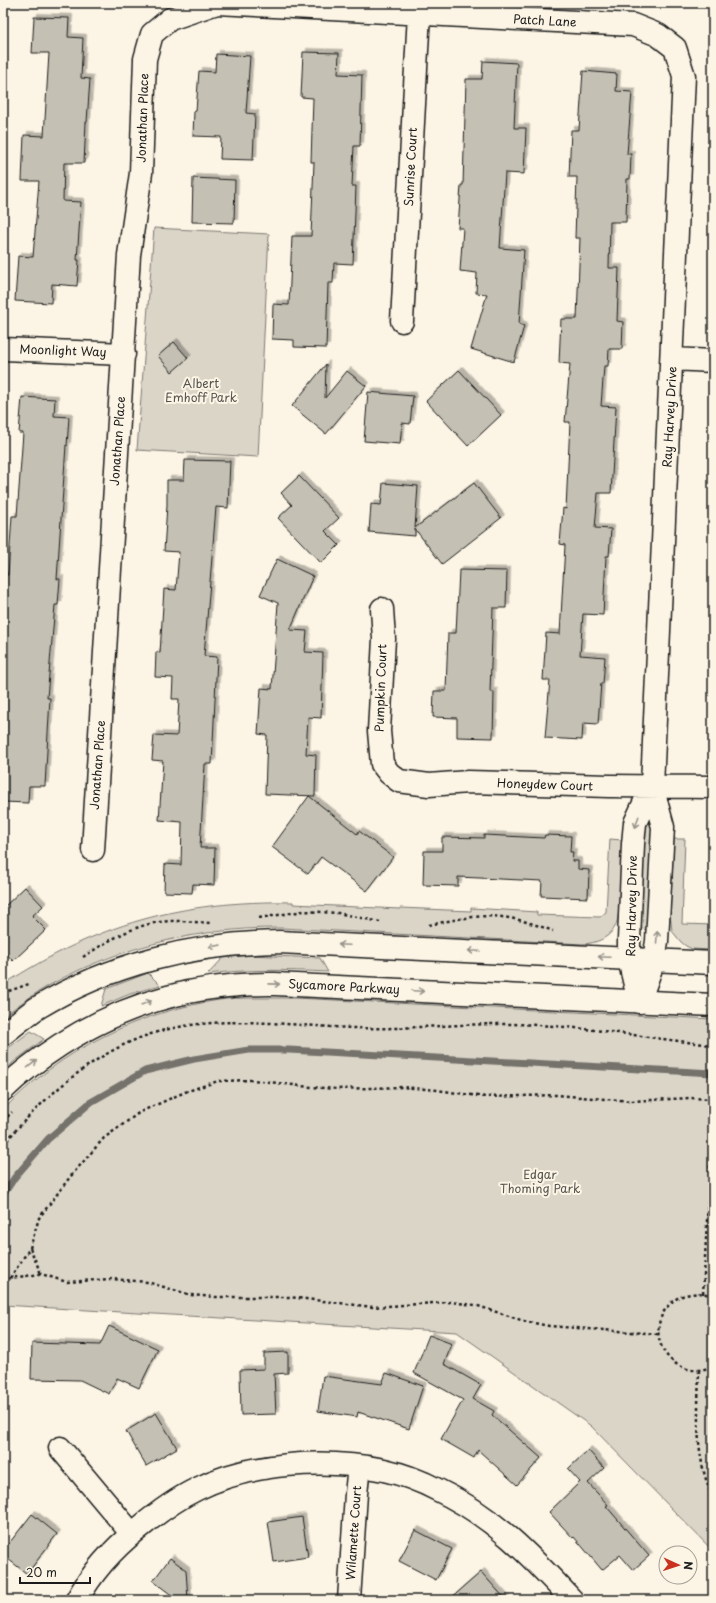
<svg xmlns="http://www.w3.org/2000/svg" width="716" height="1603" viewBox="0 0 716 1603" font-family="'Playpen Sans',sans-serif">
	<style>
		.green { fill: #dbd5c8; stroke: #7c7872 }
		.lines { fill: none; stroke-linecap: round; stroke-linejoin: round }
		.stream { stroke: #75726c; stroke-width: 7 }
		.building { fill: #c4c0b3; stroke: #1c1c1c; filter: url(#shadow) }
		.minor-casing { stroke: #1c1c1c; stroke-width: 25 }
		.major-casing { stroke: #1c1c1c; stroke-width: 25 }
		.path { stroke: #1c1c1c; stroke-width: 2.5; stroke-dasharray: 3 3; stroke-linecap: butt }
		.minor { stroke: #fcf5e5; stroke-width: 22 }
		.major { stroke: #fcf5e5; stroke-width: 22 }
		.oneway { stroke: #97938b }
		.labels { text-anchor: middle; stroke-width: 4; stroke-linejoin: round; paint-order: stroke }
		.street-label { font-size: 12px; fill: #1c1c1c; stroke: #fcf5e5 }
		.park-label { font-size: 12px; fill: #555450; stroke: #fcf5e5 }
	</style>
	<defs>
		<filter id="shadow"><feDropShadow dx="3.5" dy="-3.5" stdDeviation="0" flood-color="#0004"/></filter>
	</defs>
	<rect width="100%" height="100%" fill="#fcf5e5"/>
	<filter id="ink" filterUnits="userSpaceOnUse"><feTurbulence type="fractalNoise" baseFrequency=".025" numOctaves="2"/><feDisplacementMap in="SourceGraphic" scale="8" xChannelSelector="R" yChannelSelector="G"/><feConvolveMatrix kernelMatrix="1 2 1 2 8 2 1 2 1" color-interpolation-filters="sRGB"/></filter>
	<g filter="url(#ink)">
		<path class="green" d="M154,228L269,234L258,457L137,450Z
			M649,823L652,825V827L648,926L646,929L644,930L640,925L644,827Z
			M610,839L622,840C621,857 622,915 615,927C608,939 596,943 583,944L281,928C186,927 77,956 3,1017V985C96,924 182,900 293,902V904L400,909V908L471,911V908L537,912V915L600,917L606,912Z
			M674,839H685L682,924L713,925V950L692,949L686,946L681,942L672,931L670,914Z
			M249,955L320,958L328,972C287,970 248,969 208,974L223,958Z
			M148,973L160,985L130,994L101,1006L106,989Z
			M253,998H295L713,1019V1551L591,1426L457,1332L3,1305V1110C61,1050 137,1012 219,1000C230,998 241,998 253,998Z
			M31,1031L44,1039L15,1061L3,1072V1052Z"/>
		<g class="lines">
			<path class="stream" d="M3,1195L15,1177L48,1139L91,1102L145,1071L194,1059L249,1050H289L713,1073"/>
		</g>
		<path class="building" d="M34,17L69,18L68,37L83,38L81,78L90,79L87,122H86L84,163H64L63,201L81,202L77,260H79L77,286L52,284L51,303L15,301L18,256L33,257L39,181H22L24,135L44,136L49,53H32Z
			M303,52L339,53L338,74L362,75L360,146H354L352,186H356L353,264L334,263L333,283H328L326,348L294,347V340L272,339L273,304L289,305L292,236H311L314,162H311L313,98L301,97Z
			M216,54L250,56L246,113L255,114L253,160L220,159L221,137L193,136L194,111H196L199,71L215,72Z
			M483,61L517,63L514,128H526L524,174L505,173L500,248L524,250L519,324L524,326L514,362L471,349L487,294L476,293L477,273L460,271L463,228H458L461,185H463L466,79H482Z
			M583,71L617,74L616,91L632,92L627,154H631L630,179H627L626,222H610L609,268H619L617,321L623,322L622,349H609L608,366H604L601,406L616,407L611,493H598L595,528L611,529L609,556H606L603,615L583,614L580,655L605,657L603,684L601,683L598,724L583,723L582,740L545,738L550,680H543L546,633L560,634L565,545L560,544L563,508L566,509L570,422H565L570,364L559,363L561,319H577L580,238H575L577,177H569L571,130H579Z
			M193,178L235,180L234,223L192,222Z
			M174,342L188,358L172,372L158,356Z
			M326,364L325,398L347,371L366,386L326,434L292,406Z
			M459,370L501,415L468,446L426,401Z
			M368,392L413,396L410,424L402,423L400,444L364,441Z
			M22,397L55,399L54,416L69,417L67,446L66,445L57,579H60L58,605H55L47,698H50L45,786H29L28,803L3,802V575H8L12,516H17L23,433H19Z
			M185,460L230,461L228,508L216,507L204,656L217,657L212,764H205L200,848H215L214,885L193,884L192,893L164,892L165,864L181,865L182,822L159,820L163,761L152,760L154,735L177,736L179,699H172L173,678L155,677L156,652L160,653L164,589L176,590L179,552L164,551L167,505V480H184Z
			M299,476L339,518L325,531L339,545L321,563L278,518L292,505L281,493Z
			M383,483L418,486L415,528L474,483L501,518L442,564L415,529V536L369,532L371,504L381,505Z
			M277,559L313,576L290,630L307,631L305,652L323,653L321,718L308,717L306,754L316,755L315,796L265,794L267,735L258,734L261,688L272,689L278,603L260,595Z
			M459,570L507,571L506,608H493L490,692H494L493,738L457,737V718L433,717L434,691H446L448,633H456Z
			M309,796L357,834L359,831L393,857L367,891L321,857L308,874L272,847Z
			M484,835L544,838L545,835L571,836L570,852H573L572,861H578V869L589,870L588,898L541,896L542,881L458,877V886L423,885L424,851H442V837L484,838Z
			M25,887L43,906L32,916L46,930L13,961L3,950V908Z
			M109,1326L158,1349L139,1388L117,1378L109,1394L80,1380L31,1379L32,1343L100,1345Z
			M429,1335L452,1344L444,1364L481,1385L473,1399L494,1411L492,1415L541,1458L517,1485L478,1450L474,1458L441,1439L463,1400L414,1373Z
			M288,1352V1373L274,1374L276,1414L241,1415L240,1370L264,1369V1353Z
			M386,1373L423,1386L409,1429L358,1412L357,1417L318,1411L323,1376L382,1384Z
			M156,1413L177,1448L146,1466L126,1431Z
			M588,1450L604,1468L588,1483L608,1505L606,1506L649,1556L633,1570L620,1555L602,1570L574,1537L573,1538L549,1512L580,1482L568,1469Z
			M32,1514L57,1534L27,1574L3,1555V1551Z
			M302,1517L308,1557L274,1562L268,1522Z
			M415,1530L452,1549L436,1580L399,1561Z
			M170,1558L186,1570L188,1600H178L153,1581Z
			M481,1572L506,1600H449Z"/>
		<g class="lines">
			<defs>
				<path id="minor" d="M402,321L419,14
					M3,349L124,354
					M672,359L713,361
					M382,609L384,639L379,731L382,764L389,773L399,781L429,785L468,782L609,786L713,787
					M93,850L129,255L141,173L145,59L152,34L170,19L217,3L633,25L658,35L675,48L684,76L652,786L663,827L657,941L654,960L639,1002
					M639,1002L629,959V940L633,844L635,823L652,786
					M60,1448L132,1534
					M77,1600C92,1572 113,1549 138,1529C156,1514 176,1499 197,1489C251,1462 326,1458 384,1470C402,1474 421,1481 438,1490C493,1516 531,1556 572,1600
					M349,1600L356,1494L359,1466"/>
				<path id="major" d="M3,1034C14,1026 25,1016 37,1008C110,964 194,943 279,942L713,963
					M3,1090C20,1073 40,1058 60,1045C125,1003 197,983 275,984L713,1005"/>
			</defs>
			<use href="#minor" class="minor-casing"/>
			<use href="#major" class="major-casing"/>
			<path class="path" d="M259,918L304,911L338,913L380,922
				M429,925C453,920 478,914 502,917C520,919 537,925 553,931
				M83,957C105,943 128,928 154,923C172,919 192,922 210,923
				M3,993L29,984
				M3,1121L12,1112
				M3,1145C41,1100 89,1056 145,1036C212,1012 286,1026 355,1028C416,1030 476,1021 537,1025C596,1028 654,1039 713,1045
				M30,1248L41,1274
				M10,1278L30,1248L39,1218L70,1177L104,1138L140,1112L185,1092L218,1081L253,1080L301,1086L337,1089L403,1087L437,1090L485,1097L556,1095L631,1101L690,1098L713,1099
				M3,1281L10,1278L41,1274L67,1282L111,1279L147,1282L191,1295L216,1297H289L373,1307L450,1302L475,1305L524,1321L549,1326L658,1334
				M703,1294L713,1112
				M713,1297C705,1292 695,1293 686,1295C679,1296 672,1301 668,1306C641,1337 675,1384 713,1366
				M699,1370C698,1414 694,1456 713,1498"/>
			<use href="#minor" class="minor"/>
			<use href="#major" class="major"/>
		</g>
		<defs><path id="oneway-shaft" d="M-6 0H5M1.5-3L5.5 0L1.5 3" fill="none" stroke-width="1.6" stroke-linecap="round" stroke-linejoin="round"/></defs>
		<g class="oneway">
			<use href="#oneway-shaft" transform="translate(637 822) rotate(107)"/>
			<use href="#oneway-shaft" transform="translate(657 937) rotate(-85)"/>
			<use href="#oneway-shaft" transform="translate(344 945) rotate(-177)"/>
			<use href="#oneway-shaft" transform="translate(215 946) rotate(172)"/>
			<use href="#oneway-shaft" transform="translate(474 951) rotate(-177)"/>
			<use href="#oneway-shaft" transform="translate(604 957) rotate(-177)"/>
			<use href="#oneway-shaft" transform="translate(274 984) rotate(1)"/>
			<use href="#oneway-shaft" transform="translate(418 991) rotate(3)"/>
			<use href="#oneway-shaft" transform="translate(146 1003) rotate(-21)"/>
			<use href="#oneway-shaft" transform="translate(32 1064) rotate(-39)"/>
		</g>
	</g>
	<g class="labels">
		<g class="street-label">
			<text transform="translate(545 21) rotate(3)" y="4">Patch Lane</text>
			<text transform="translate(143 118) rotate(-88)" y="4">Jonathan Place</text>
			<text transform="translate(411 167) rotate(-87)" y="4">Sunrise Court</text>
			<text transform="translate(63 351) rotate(2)" y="4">Moonlight Way</text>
			<text transform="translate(670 417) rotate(-87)" y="4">Ray Harvey Drive</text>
			<text transform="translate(118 441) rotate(-86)" y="4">Jonathan Place</text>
			<text transform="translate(381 688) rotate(-88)" y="4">Pumpkin Court</text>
			<text transform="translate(98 765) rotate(-86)" y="4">Jonathan Place</text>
			<text transform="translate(545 785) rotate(2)" y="4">Honeydew Court</text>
			<text transform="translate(632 906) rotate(-89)" y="4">Ray Harvey Drive</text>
			<text transform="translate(344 987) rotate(3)" y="4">Sycamore Parkway</text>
			<text transform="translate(354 1533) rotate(-86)" y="4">Wilamette Court</text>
		</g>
		<g class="park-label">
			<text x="201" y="388">Albert<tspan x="201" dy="14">Emhoff Park</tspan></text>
			<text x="540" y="1179">Edgar<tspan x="540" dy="14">Thoming Park</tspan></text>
		</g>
	</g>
	<rect width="716" height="1603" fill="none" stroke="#fcf5e5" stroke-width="16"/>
	<rect x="8" y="8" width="700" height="1587" fill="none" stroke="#1c1c1c" stroke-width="1.5" filter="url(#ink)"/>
	<g transform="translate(678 1565) rotate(93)"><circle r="19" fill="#fcf5e5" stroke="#a29e95"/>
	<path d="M0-3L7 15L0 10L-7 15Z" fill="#c8321e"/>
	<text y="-6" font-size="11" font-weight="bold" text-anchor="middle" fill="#1c1c1c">N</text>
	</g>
	<path d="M20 1577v6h70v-6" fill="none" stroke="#1c1c1c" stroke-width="2"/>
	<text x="26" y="1577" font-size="12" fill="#1c1c1c" stroke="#fcf5e5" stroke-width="3" paint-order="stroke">20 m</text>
</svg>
